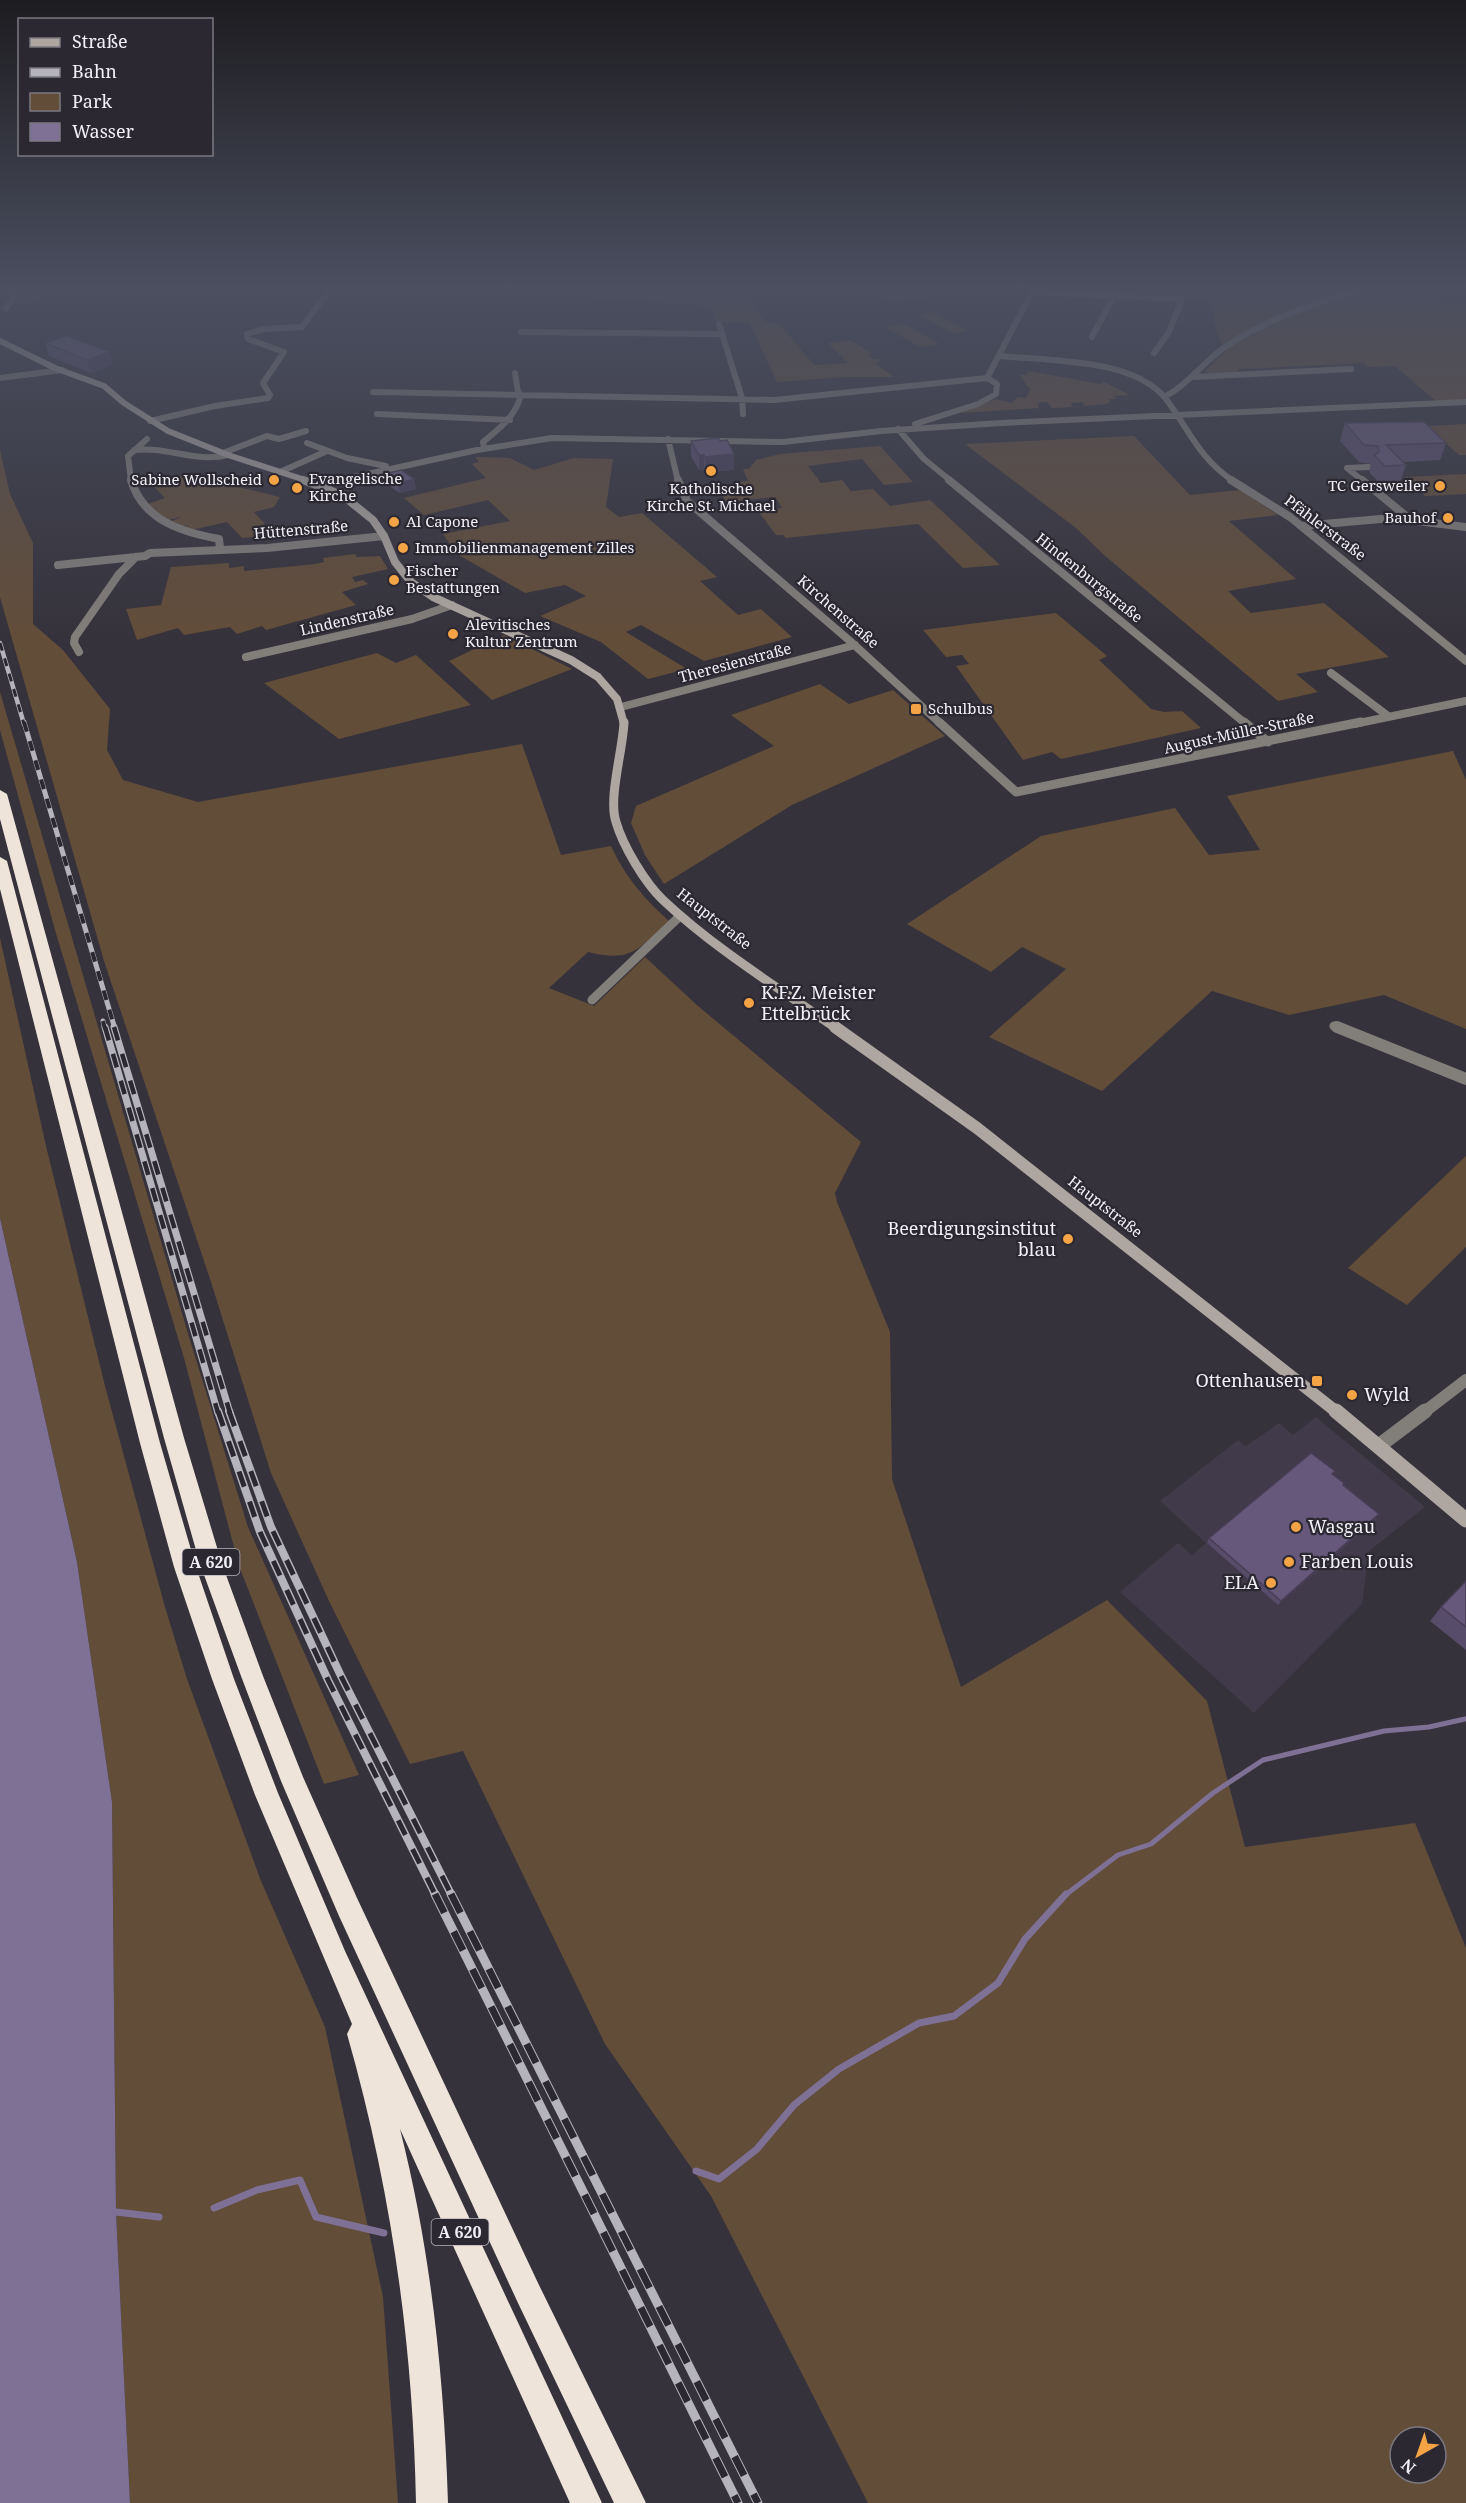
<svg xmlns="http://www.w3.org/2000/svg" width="1466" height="2503" viewBox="0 0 1466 2503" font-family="'Noto Serif',serif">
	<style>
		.built { fill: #403a4a }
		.green { fill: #624d39; fill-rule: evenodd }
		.water { fill: #7f7196 }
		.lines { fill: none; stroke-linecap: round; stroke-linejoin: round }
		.stream-far1 { stroke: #7f7196; stroke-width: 5 }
		.stream { stroke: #7f7196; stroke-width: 7 }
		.minor-far4 { stroke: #827e7a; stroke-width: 6 }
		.minor-far3 { stroke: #827e7a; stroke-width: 8 }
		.minor-far2 { stroke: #827e7a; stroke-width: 9 }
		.minor-far1 { stroke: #827e7a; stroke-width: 12 }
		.minor { stroke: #827e7a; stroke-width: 15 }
		.secondary-far4 { stroke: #aea7a1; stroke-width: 6 }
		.secondary-far3 { stroke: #aea7a1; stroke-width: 8 }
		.secondary-far2 { stroke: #aea7a1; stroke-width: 9 }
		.secondary-far1 { stroke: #aea7a1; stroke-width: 12 }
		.secondary { stroke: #aea7a1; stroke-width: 15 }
		.motorway { fill: #eee4da; fill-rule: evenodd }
		.rail-far4-casing { stroke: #b5b3bb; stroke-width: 4.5 }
		.rail-far3-casing { stroke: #b5b3bb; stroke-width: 5 }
		.rail-far2-casing { stroke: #b5b3bb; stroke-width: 7 }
		.rail-far1-casing { stroke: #b5b3bb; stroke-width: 8 }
		.rail-casing { stroke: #b5b3bb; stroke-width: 9 }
		.rail-far4 { stroke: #2b2831; stroke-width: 3; stroke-dasharray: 8; stroke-linecap: butt }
		.rail-far3 { stroke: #2b2831; stroke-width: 4; stroke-dasharray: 10; stroke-linecap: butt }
		.rail-far2 { stroke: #2b2831; stroke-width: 4.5; stroke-dasharray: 14; stroke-linecap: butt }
		.rail-far1 { stroke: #2b2831; stroke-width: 5; stroke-dasharray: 16; stroke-linecap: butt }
		.rail { stroke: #2b2831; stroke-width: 7; stroke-dasharray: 21; stroke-linecap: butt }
		.wall { fill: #574c6a }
		.shaded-wall { fill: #473e56 }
		.building { fill: #65587b; stroke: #473e56; stroke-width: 1.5 }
		.poi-dot { fill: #f4a345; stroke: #2b2831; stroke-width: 2 }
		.labels { text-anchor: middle; stroke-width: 4.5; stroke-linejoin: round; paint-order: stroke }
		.far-poi-label { font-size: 15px; fill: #f2f0f7; stroke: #2b2831; text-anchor: start }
		.far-street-label { font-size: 15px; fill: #f2f0f7; stroke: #2b2831 }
		.shield { fill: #2b2831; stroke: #b6b4bc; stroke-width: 1.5 }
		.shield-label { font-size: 16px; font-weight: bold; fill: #f2f0f7 }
		.poi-label { font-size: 18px; fill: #f2f0f7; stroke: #2b2831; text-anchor: start }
	</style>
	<rect width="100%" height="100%" fill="#35323b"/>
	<path class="built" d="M1316,1417L1425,1507L1369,1551L1362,1604L1254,1713L1120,1592L1178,1543L1192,1555L1206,1543L1160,1501L1238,1440L1246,1446L1279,1423L1293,1435Z"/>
	<path class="green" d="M28,288H48L37,303H16L19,297L17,290Z
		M526,288H742L765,322L779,323L814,365L848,363L828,343L851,340L872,354L868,355L873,359H878L881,361L875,363L894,377H844L777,382L749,322H715L712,306L529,292Z
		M865,288H921L937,295L894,303Z
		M1044,288H1358L1356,289L1466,305V401L1438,403L1395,366L1368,367L1363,363L1239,369L1237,372L1207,373L1205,371L1226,351L1217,334L1210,300L1041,291Z
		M932,312L933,313L968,331L955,334L918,315Z
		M903,323L939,344L920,347L885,327Z
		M1029,371L1100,384L1104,382L1130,395L1114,396L1116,399H1109L1111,402L1106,403L1107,404L1085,406L1082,402L1071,403L1072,407L1052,408L1047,402L1037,403L1039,408L961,413L996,399L1011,403L1018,397L1026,398L1031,388L1028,387L1020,375H1026Z
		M1466,424V455H1459L1426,426Z
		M1134,436L1190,495L1240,490L1278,515L1229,521L1296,579L1228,591L1251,613L1324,603L1389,657L1296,674L1318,692L1278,701L1104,555L1076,528L965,444Z
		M880,446L913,482L884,485L862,459L808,466L821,483L842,480L851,491L873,489L890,506L930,500L1000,565L963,568L918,524L786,538L783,535H776L758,511L782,508L775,497L726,502L720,492L739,490L735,482L748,481L743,469H749L756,460L780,454Z
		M0,450L10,494L33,543V624L63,650L110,709L107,750L123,780L198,802L522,744L561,855L611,846C626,878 643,897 669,921C639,949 631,963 588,952L549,988L594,1006L645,957L698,1006L861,1142L835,1193L837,1202L890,1332L892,1479L961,1687L1107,1600L1207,1701L1245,1847L1415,1823L1466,1948V2503H868L711,2196L605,2044L463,1751L410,1764L329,1601L271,1473L211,1282L104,961L0,597ZM1400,2437H1436V2473H1400Z
		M475,457L510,458L534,470L574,458L613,459L606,507L619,517L642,513L717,577L700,581L738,615L761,609L792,637L704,661L641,625L626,632L687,669L648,679L601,642L540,616L586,596L565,585L525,593L457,554L443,534L510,521L488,500L424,515L404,498L486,478L472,464L479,462Z
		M1466,474V494L1425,496L1405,477Z
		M185,475L186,480L200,478L280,497L274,507L254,512L265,524L255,527L263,536L242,538L227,522L187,531L182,528L189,525L179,527L170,522L181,517L168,520L145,505L165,498L151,483Z
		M355,554L357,557L380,556L388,569L352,577L355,582L363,580L368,584L342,592L356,605L266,630L262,626L237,634L230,627L184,635L178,628L137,640L126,609L161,605L171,567L229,563V568L244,566V571L315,564L324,562L323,558Z
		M1056,613L1107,656L1099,660L1151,709L1164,712L1182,711L1201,728L1061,759L1052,752L1023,760L956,666L969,664L962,655L946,657L923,630Z
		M504,635L572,669L492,700L449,661Z
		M377,653L396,663L416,655L471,705L339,739L264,683Z
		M820,684L849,704L893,690L945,736L792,805L664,884L645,855L631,823L636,806L774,746L731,715Z
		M0,692L189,1337L248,1527L359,1775L324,1784L239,1566L184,1358L55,930L0,730Z
		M1453,751L1466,780V1029L1384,995L1289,1015L1212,991L1102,1091L989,1037L1066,969L1022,947L991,972L907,924L1041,836L1175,808L1209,855L1260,850L1227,796Z
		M0,938L46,1146L105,1386L165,1607L187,1679L261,1881L325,2027L383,2297L398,2503H130L116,2212L112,1802L77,1562L0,1218Z
		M1466,1156V1247L1407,1305L1348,1268Z"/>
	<path class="water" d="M0,1218L77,1562L112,1802L116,2212L130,2503H0Z"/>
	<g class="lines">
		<path class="stream-far1" d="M1064,1896L1118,1855L1151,1844L1213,1793L1263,1760L1384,1731L1429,1727L1465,1719"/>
		<path class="stream" d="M696,2171L719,2179L757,2149L794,2105L839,2069L919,2023L954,2016L998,1983L1025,1939L1066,1894
			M214,2208L257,2190L300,2180L316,2217L384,2233
			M111,2214L116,2212L159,2217"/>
		<path class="minor-far4" d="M1031,292L1182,299L1169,332L1154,353
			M6,309L14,296L7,288
			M719,324L742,398L743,414
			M521,332L721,334
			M1092,337L1114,296
			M1000,356C1049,361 1134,358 1166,399C1190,431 1198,457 1233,481
			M1192,377L1351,369
			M0,378L62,370
			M373,392L774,400L987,378
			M1164,397C1188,385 1203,362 1225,347C1268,318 1317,302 1367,288
			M377,414L510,420
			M150,421L215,406L268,398L270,395L263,383L284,352L248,339L247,334L263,329L302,327L327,293
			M915,424L978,404L996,394L997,384L987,378L1034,288
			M898,429L924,459L951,481
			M668,439L678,481
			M307,443L347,458L386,466
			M484,448L483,442C500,428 515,417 521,395L518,392L515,373
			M134,450C166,446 196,463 228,455
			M223,453L267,436L279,439L306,431
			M280,472L327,451
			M131,481L128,456L147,439
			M336,481L477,450L552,438L783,442L881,431L1001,423L1466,402
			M1363,481L1347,468L1369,467"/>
		<path class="minor-far3" d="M131,480C143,520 181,532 219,539L220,548
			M678,480L687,501L850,641L941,724
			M949,480L1246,724
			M1231,480L1290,517L1466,661
			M1362,480L1411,520
			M319,485L343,480
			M1301,526L1392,518L1466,527
			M58,565L145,556L150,553L267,548L384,536
			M79,652L74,643L75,637L119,574L136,557
			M246,657L412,619L452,605
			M1331,673L1388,716
			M621,707L855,645
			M1354,724L1466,701"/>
		<path class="minor-far2" d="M939,722L1016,792L1361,722
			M1244,722L1268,742
			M592,1000L680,916
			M1334,1026L1341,1029"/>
		<path class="minor-far1" d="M1337,1027L1466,1079
			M1423,1413L1466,1380"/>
		<path class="minor" d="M1380,1445L1425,1411"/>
		<path class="secondary-far4" d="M0,341L55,368L104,386L124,403L168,431L228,455L308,481"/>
		<path class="secondary-far3" d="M303,480L342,495L373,520L384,536L395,562L411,582L433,597L571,660L598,677L617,699L624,724"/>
		<path class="secondary-far2" d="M624,722C623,750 608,798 616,822C623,846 645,883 663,900C715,949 779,988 837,1029"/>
		<path class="secondary-far1" d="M835,1027L977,1128L1338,1413"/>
		<path class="secondary" d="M1336,1411L1466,1520"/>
		<path class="motorway" d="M0,790L7,794L184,1438L222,1564L263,1676L303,1777L357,1898L538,2283L646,2503H614L518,2303L339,1916L281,1781L241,1676L200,1564L164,1438L0,819Z
			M0,857L7,861L160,1443L196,1567L234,1679L278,1793L345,1951L602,2503H570L400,2129C431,2251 444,2377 448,2503H416C413,2343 391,2188 347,2034L352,2024L255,1795L212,1679L174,1567L140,1443L0,889Z"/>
		<defs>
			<path id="rail-far4" d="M0,643L24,724"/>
			<path id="rail-far3" d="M24,722L115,1029
				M103,1021L105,1029"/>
			<path id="rail-far2" d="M105,1027L218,1413
				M114,1027L230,1413"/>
			<path id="rail-far1" d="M218,1411L260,1532L328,1680L436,1896
				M229,1411L271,1527L340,1674L452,1896"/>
			<path id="rail" d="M435,1894L738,2503
				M451,1894L758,2503"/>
		</defs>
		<use href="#rail-far4" class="rail-far4-casing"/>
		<use href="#rail-far3" class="rail-far3-casing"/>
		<use href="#rail-far2" class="rail-far2-casing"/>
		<use href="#rail-far1" class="rail-far1-casing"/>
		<use href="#rail" class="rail-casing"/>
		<use href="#rail-far4" class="rail-far4"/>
		<use href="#rail-far3" class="rail-far3"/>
		<use href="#rail-far2" class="rail-far2"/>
		<use href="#rail-far1" class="rail-far1"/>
		<use href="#rail" class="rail"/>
	</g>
	<path class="wall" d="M45,343L113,365L91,373L49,356Z
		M1345,423L1446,443L1440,460L1403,462L1406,465L1400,482L1380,483L1369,472L1371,464L1359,462L1340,441Z
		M691,441L734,470L706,472L704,470H699L691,456Z
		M385,474L414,479L416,489L400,493L386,484Z
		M1335,1471L1333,1474L1344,1483L1343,1485L1376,1519L1278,1605L1207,1543L1209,1538Z
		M1466,1581V1650L1430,1621L1441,1607Z"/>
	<path class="shaded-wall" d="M110,352L113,365L91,373L87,360Z
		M734,454V470L706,472L705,457Z
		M699,455H704V470H699Z
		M414,479L416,489L400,493L398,484Z
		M1379,1514L1376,1519L1278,1605L1281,1601Z"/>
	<path class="building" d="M67,336L110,352L87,360L45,343Z
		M1424,422L1446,443L1386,445L1406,465L1385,466L1374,455L1379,452L1378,446L1364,445L1345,423Z
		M718,438L720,441L727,440L734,454L705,457L704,455H699L691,441Z
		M401,470L414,479L398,484L385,474Z
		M1311,1453L1335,1471L1332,1474L1344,1483L1343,1485L1379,1514L1281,1601L1209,1538Z
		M1466,1581V1627L1441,1607Z"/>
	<linearGradient id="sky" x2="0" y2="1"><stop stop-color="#1d1c20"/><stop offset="0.45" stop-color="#4b4f60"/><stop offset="1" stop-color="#4b4f60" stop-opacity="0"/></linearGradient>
	<rect width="1466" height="638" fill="url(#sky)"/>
	<g class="poi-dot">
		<circle cx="711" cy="471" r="6"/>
		<circle cx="274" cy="480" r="6"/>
		<circle cx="1440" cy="486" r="6"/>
		<circle cx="297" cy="488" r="6"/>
		<circle cx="1448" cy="518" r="6"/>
		<circle cx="394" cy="522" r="6"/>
		<circle cx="403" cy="548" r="6"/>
		<circle cx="394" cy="580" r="6"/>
		<circle cx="453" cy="634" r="6"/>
		<rect x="910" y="703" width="12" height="12" rx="3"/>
		<circle cx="749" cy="1003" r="6"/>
		<circle cx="1068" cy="1239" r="6"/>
		<rect x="1311" y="1375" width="12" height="12" rx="3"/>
		<circle cx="1352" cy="1395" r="6"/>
		<circle cx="1296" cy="1527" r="6"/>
		<circle cx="1289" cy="1562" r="6"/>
		<circle cx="1271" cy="1583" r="6"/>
	</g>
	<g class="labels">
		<g class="far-poi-label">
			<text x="309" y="484">Evangelische<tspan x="309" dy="17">Kirche</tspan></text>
			<text x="262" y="485" text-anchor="end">Sabine Wollscheid</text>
			<text x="1428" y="491" text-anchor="end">TC Gersweiler</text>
			<text x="711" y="494" text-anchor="middle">Katholische<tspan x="711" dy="17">Kirche St. Michael</tspan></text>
			<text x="1436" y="523" text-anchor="end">Bauhof</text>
			<text x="406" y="527">Al Capone</text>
			<text x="415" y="553">Immobilienmanagement Zilles</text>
			<text x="406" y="576">Fischer<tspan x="406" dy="17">Bestattungen</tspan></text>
			<text x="465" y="630">Alevitisches<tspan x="465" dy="17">Kultur Zentrum</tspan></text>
			<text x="928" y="714">Schulbus</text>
		</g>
		<g class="far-street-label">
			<text transform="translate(1325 528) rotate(37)" y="5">Pfählerstraße</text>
			<text transform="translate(301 530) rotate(-5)" y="5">Hüttenstraße</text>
			<text transform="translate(1089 578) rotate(39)" y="5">Hindenburgstraße</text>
			<text transform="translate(838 612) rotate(41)" y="5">Kirchenstraße</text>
			<text transform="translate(347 620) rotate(-13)" y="5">Lindenstraße</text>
			<text transform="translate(735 663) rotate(-15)" y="5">Theresienstraße</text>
			<text transform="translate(1239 733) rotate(-12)" y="5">August-Müller-Straße</text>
			<text transform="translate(714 919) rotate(38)" y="5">Hauptstraße</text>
			<text transform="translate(1105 1207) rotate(38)" y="5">Hauptstraße</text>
		</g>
		<g class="shield">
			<rect x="182.5" y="1549" width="57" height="26" rx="4.5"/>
			<rect x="431.5" y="2219" width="57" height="26" rx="4.5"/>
		</g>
		<g class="shield-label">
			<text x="211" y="1568">A 620</text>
			<text x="460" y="2238">A 620</text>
		</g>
		<g class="poi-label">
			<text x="761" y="999">K.F.Z. Meister<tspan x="761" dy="21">Ettelbrück</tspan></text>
			<text x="1056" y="1235" text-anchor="end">Beerdigungsinstitut<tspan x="1056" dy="21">blau</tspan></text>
			<text x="1305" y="1387" text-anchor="end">Ottenhausen</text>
			<text x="1364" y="1401">Wyld</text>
			<text x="1308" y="1533">Wasgau</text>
			<text x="1301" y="1568">Farben Louis</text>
			<text x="1259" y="1589" text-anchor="end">ELA</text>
		</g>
	</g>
	<rect x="18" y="18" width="195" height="138" fill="#2b2831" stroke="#7b7880" stroke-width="1.5"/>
	<rect x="30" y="38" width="30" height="9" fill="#aea7a1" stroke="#7b7880" stroke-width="1.5"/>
	<text x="72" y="48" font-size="18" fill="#f2f0f7">Straße</text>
	<rect x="30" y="68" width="30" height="9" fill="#b5b3bb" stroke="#7b7880" stroke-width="1.5"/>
	<text x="72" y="78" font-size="18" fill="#f2f0f7">Bahn</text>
	<rect x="30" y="93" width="30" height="18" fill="#624d39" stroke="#7b7880" stroke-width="1.5"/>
	<text x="72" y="108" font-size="18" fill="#f2f0f7">Park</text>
	<rect x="30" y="123" width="30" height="18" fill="#7f7196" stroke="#7b7880" stroke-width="1.5"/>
	<text x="72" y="138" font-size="18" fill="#f2f0f7">Wasser</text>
	<g transform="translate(1418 2455) rotate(220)"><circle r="28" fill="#2b2831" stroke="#7b7880" stroke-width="1.5"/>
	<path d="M0-4.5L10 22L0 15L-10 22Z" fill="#f4a345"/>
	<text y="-9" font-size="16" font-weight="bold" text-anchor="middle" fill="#f2f0f7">N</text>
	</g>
</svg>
